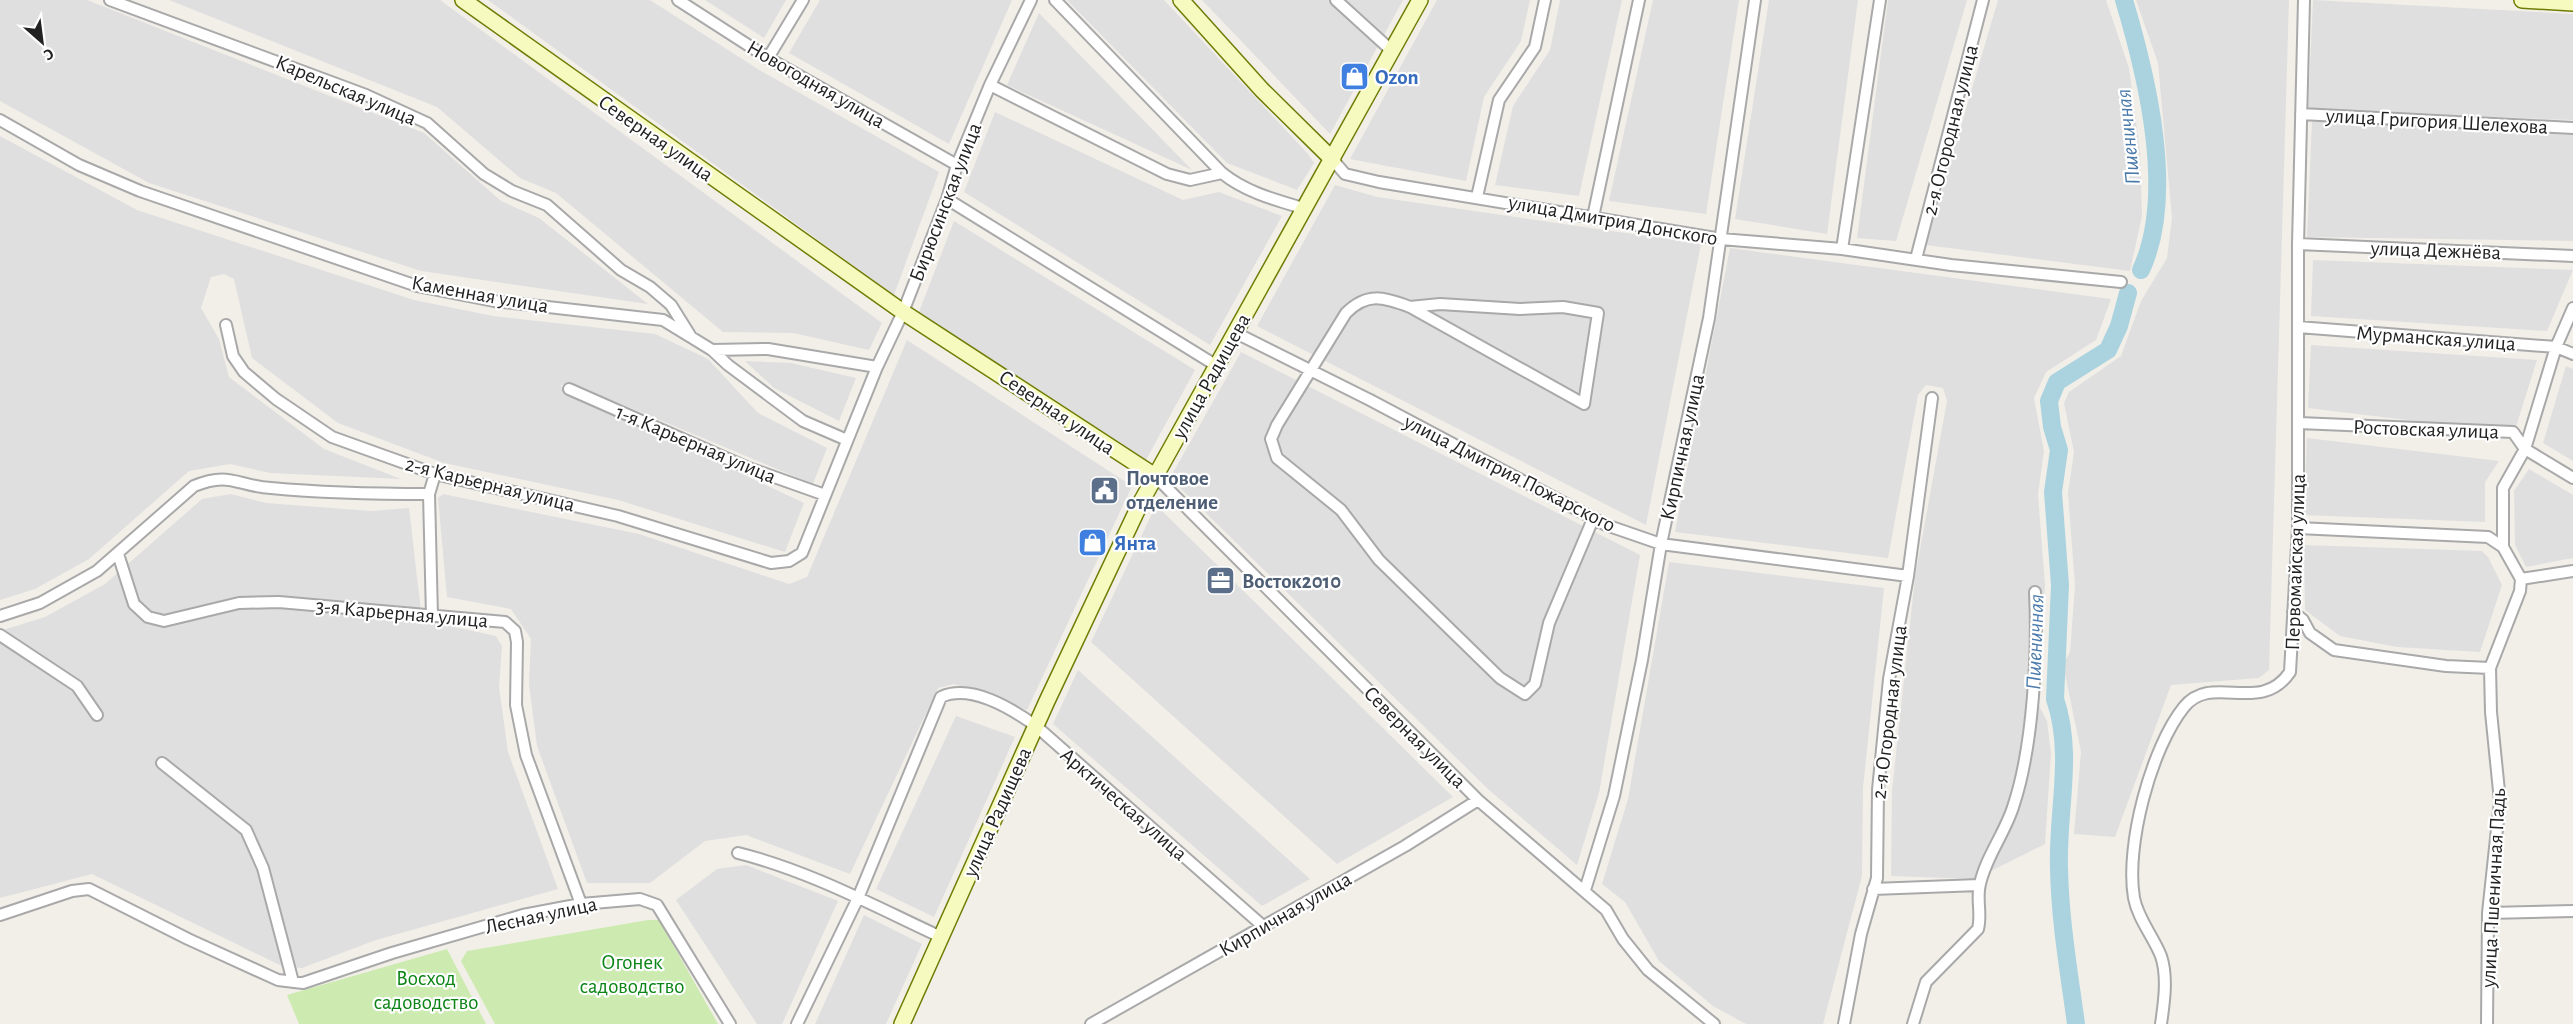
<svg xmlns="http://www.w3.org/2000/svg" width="2573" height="1024" viewBox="0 0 2573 1024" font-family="'Alegreya Sans',sans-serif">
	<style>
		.residential { fill: #e0dfdf }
		.grass { fill: #cdebb0 }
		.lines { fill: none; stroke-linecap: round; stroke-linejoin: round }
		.river { stroke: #aad3df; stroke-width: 18 }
		.street-casing { stroke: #a9a9a9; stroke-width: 14 }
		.secondary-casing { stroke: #707d05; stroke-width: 18 }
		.street { stroke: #fff; stroke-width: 10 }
		.secondary { stroke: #f7fabf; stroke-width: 15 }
		.labels { text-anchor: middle; stroke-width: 4.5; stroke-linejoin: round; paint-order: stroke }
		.shop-label { font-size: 21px; font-weight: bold; fill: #366cbe; stroke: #fff; text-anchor: start }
		.street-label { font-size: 21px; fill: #222; stroke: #fff }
		.service-label { font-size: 21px; font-weight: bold; fill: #4e5e75; stroke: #fff; text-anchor: start }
		.park-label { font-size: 21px; fill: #0c8416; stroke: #fff }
		.water-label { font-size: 22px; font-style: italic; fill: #4a7aab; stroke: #fff }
	</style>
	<rect width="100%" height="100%" fill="#f2efe9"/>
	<path class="residential" d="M0,0H87L424,133L501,201L539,218L648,304L421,271L149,183L0,101Z
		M169,0H440L882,323L869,350L793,333L723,332L556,193L520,178L437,107Z
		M488,0H650L761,71L939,172L894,295Z
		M705,0H786L764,38Z
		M820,0H1012L949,144L789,53Z
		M1067,0H1164L1308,154L1314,163L1297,190L1227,163Z
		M1202,0H1403L1330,134Z
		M1437,0H1530L1521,41L1484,97L1466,181L1350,159Z
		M1560,0H1622L1579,196L1495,185L1513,106L1550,50Z
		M1653,0H1739L1706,214L1609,201Z
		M1769,0H1858L1827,234L1735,219Z
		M1888,0H1967L1896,241L1857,238Z
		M1998,0H2106L2129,68L2140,152L2142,216L2130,271L1926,245Z
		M2136,0H2289L2269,670L2259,678L2171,685L2115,837L2074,834L2081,752L2063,664L2070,652L2075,586L2068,493L2074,452L2064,403L2069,392L2121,356L2141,301L2167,258L2172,218L2158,63Z
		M2313,0L2573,14V120L2308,110Z
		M1039,13L1192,170L1007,85Z
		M995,112L1183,200L1219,192L1282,216L1210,345L964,192Z
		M2312,120L2573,135V241L2307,237Z
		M0,136L137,210L414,300L493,316L655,334L708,359L758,413L827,448L813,484L571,383L561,385L562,389L804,503L785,552L618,500L444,463L338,423L252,358L234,279L224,274L211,277L201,308L219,339L229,377L324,449L401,479L270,473L230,464L189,471L89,559L35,589L0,600Z
		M1335,185L1377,197L1701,244L1646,525L1257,326Z
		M954,221L1195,370L1146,460L919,312Z
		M1730,248L2111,299L2096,340L2046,372L2034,398L2044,451L2038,494L2045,585L2041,644L2033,659L2036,700L2047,721L2051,754L2045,844L1975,879L1891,876L1892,791L1915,577L1947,401L1943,388L1926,385L1918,395L1888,558L1675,532Z
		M2313,260L2573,270L2547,331L2311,316Z
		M907,340L1132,486L1027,710L954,684L938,688L850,874L746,835L705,841L650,883H587L537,746L529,684L531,639L511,609L447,597L438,498L443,494L639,534L789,584L807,577Z
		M2311,345L2537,360L2514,433L2308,408Z
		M1241,352L1640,555L1599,793L1577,865L1488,789L1170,478Z
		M745,361L791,363L856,378L839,421L774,388Z
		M2566,366L2573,369V461L2543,443Z
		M2307,438L2499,461L2485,482V522L2304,515Z
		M2529,469L2573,495V558L2526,567L2515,545L2514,491Z
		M231,494L266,503L371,511L409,508L422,620L496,636L502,646L499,687L508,752L558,889L376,940L302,968L282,966L92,874L0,898V631L45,617L105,584L202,499Z
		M1156,505L1453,797L1337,864L1091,642Z
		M2304,545L2482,551L2488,557L2502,585L2480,652L2397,647L2340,636L2305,610Z
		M1669,562L1884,588L1863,788L1862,876L1823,1024H1746L1713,1006L1659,961L1625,902L1602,884L1628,799Z
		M1078,670L1310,879L1262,906L1053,724Z
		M956,716L1015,737L934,917L876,889Z
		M746,865L838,901L782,1024H757L676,900L717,869Z
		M864,915L922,944L886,1024H815Z"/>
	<path class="grass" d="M648,920H659L718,1024H495L461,961L467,951Z
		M447,949L486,1024H299L287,995Z"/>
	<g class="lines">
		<path class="river" d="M2124,0C2147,77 2176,195 2141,270
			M2076,1024C2069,972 2060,921 2059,868C2057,811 2074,754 2055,699L2060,585L2053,492L2059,450L2052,427L2049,401L2057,382L2108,350L2119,326L2128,293"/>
		<defs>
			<path id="street" d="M110,0L366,95L427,123L484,174L512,191L547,205L621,270L650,287L671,305L691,337
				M678,0L768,58L957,165
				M1055,0L1222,173C1247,193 1276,200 1306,209
				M1336,0L1392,51
				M768,58L803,0
				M990,85L1031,0
				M2301,114L2573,128
				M0,120L79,165L140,191L417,286L494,301L663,320L712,350L728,365L803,421L847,440
				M1333,160L1345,174L1379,182L1721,239L1842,249L1951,265L2121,282
				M1477,197L1499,100L1535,47L1545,0
				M947,199L1217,366
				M1593,217L1639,0
				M2298,244L2573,256
				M1842,249L1880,0
				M1916,259L1983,0
				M1440,304L1520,309L1563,307L1598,313L1584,404L1410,307Z
				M1410,307C1383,297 1367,292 1346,313L1277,425L1271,439L1277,458L1341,510L1379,560L1500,678L1525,694L1535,684L1549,623L1593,519
				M226,325L233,356L244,372L276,399L332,437L435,474L618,516L771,563L789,561L802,553L877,367L903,312L947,199L957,165L990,85L1167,174L1190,180L1222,173
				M2298,327L2556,347L2573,354
				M1236,333L1370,400L1606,525L1661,544L1908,576
				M712,350L768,349L877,367
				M569,389L746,467L825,495
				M2299,423L2513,432L2525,449L2573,478
				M1155,476L1478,800L1606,910L1623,939L1648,970L1714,1024
				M2298,528L2488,537L2503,547L2521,579L2573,571
				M2503,547V488L2525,449L2556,347L2573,308
				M118,554L134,604L148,617L164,621L239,603L279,602L505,622L515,631L517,642L516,705L526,755L581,904
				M2293,612L2303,620L2310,633L2334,650L2446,666L2490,668
				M0,616L40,603L97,571L194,486C230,471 237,486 271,488C324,493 377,494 429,494
				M432,616L429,494L435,474
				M0,635L77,686L97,715
				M162,763L246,830L263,868L293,982
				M738,853C810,871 874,906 941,937
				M1873,889L1979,885
				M1585,890L1614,796L1642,660L1661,544L1709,318L1755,0
				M2488,913L2573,911
				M0,915L72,891L89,889L188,939L278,980L303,983L392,953L523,915L581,904L640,899L657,905L730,1024
				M797,1024L858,898L941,697C971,683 1012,709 1036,726L1264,927
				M1091,1024L1405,846L1478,800
				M1844,1024L1861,934L1877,878L1878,790L1889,679L1908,576L1932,398
				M1913,1024L1926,982L1978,929C1982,914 1976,899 1980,884C1986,856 2006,832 2014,804C2033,746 2038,653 2035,592
				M2161,1024C2164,1003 2168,977 2161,956C2153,936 2138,919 2134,898C2125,846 2151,748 2184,707C2212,672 2260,716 2290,672L2298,528V244L2304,0
				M2487,1024L2488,913L2500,801L2491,712L2490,668L2520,591L2521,579"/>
			<path id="secondary" d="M463,0L903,312L1155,476
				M1181,0L1262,90L1333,160
				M2522,0L2573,3
				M902,1024L1047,701L1141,502L1420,0"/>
		</defs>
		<use href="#street" class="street-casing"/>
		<use href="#secondary" class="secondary-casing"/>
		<use href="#street" class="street"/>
		<use href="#secondary" class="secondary"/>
	</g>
	<defs>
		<symbol id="shop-square" viewBox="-11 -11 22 22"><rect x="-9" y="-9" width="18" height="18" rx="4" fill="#3f7fe0" stroke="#fff"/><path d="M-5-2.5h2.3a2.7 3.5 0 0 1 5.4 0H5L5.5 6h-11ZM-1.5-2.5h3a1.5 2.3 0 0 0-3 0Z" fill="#fff"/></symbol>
		<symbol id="civic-square" viewBox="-11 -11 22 22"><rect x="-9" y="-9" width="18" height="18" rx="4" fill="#5c6f8a" stroke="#fff"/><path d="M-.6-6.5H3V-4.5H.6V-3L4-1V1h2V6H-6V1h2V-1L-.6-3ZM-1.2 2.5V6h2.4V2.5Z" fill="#fff"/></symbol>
		<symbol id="office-square" viewBox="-11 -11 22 22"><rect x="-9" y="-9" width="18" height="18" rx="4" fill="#5c6f8a" stroke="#fff"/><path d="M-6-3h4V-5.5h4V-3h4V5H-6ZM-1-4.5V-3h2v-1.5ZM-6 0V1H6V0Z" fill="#fff"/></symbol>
	</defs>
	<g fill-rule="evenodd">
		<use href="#shop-square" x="1338" y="60" width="33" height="33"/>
		<use href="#civic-square" x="1088" y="474" width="33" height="33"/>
		<use href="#shop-square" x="1076" y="526" width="33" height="33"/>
		<use href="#office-square" x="1204" y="564" width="33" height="33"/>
	</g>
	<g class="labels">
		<g class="shop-label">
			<text x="1375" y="84">Ozon</text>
			<text x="1114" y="550">Янта</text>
		</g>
		<g class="street-label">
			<text transform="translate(816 84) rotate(30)" y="7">Новогодняя улица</text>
			<text transform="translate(346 90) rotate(23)" y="7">Карельская улица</text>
			<text transform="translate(2437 121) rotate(3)" y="7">улица Григория Шелехова</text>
			<text transform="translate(1950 130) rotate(-76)" y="7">2-я Огородная улица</text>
			<text transform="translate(656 138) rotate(35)" y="7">Северная улица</text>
			<text transform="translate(945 202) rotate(-69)" y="7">Бирюсинская улица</text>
			<text transform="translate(1613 220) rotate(10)" y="7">улица Дмитрия Донского</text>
			<text transform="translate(2436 250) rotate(2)" y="7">улица Дежнёва</text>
			<text transform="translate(480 294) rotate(10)" y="7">Каменная улица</text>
			<text transform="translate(2436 338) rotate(4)" y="7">Мурманская улица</text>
			<text transform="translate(1211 376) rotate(-61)" y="7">улица Радищева</text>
			<text transform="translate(1057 412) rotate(34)" y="7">Северная улица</text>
			<text transform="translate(2426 429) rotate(2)" y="7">Ростовская улица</text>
			<text transform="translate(696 444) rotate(23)" y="7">1-я Карьерная улица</text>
			<text transform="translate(1682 447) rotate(-78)" y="7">Кирпичная улица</text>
			<text transform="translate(1510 473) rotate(27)" y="7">улица Дмитрия Пожарского</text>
			<text transform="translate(490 484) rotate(14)" y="7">2-я Карьерная улица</text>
			<text transform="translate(2295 562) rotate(-88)" y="7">Первомайская улица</text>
			<text transform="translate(402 613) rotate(5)" y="7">3-я Карьерная улица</text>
			<text transform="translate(1889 712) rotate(-83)" y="7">2-я Огородная улица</text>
			<text transform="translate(1415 737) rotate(45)" y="7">Северная улица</text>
			<text transform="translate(1124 804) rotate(41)" y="7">Арктическая улица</text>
			<text transform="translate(997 812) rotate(-66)" y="7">улица Радищева</text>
			<text transform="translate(2493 888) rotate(-87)" y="7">улица Пшеничная Падь</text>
			<text transform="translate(1285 914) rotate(-30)" y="7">Кирпичная улица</text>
			<text transform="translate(541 915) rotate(-12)" y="7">Лесная улица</text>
		</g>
		<g class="service-label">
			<text x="1126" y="485">Почтовое<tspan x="1126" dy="24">отделение</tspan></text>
			<text x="1242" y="588">Восток2010</text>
		</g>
		<g class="park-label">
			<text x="632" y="969">Огонек<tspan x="632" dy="24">садоводство</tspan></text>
			<text x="426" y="985">Восход<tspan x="426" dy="24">садоводство</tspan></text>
		</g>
		<g class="water-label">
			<text transform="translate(2127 137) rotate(-96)" y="8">Пшеничная</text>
			<text transform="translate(2034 642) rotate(-88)" y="8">Пшеничная</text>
		</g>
	</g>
	<g transform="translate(42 42) rotate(152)" stroke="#ffffff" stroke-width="4.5" paint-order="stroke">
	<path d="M0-4.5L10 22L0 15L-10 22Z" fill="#222222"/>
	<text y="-9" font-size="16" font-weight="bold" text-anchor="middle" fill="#222222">С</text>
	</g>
</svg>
